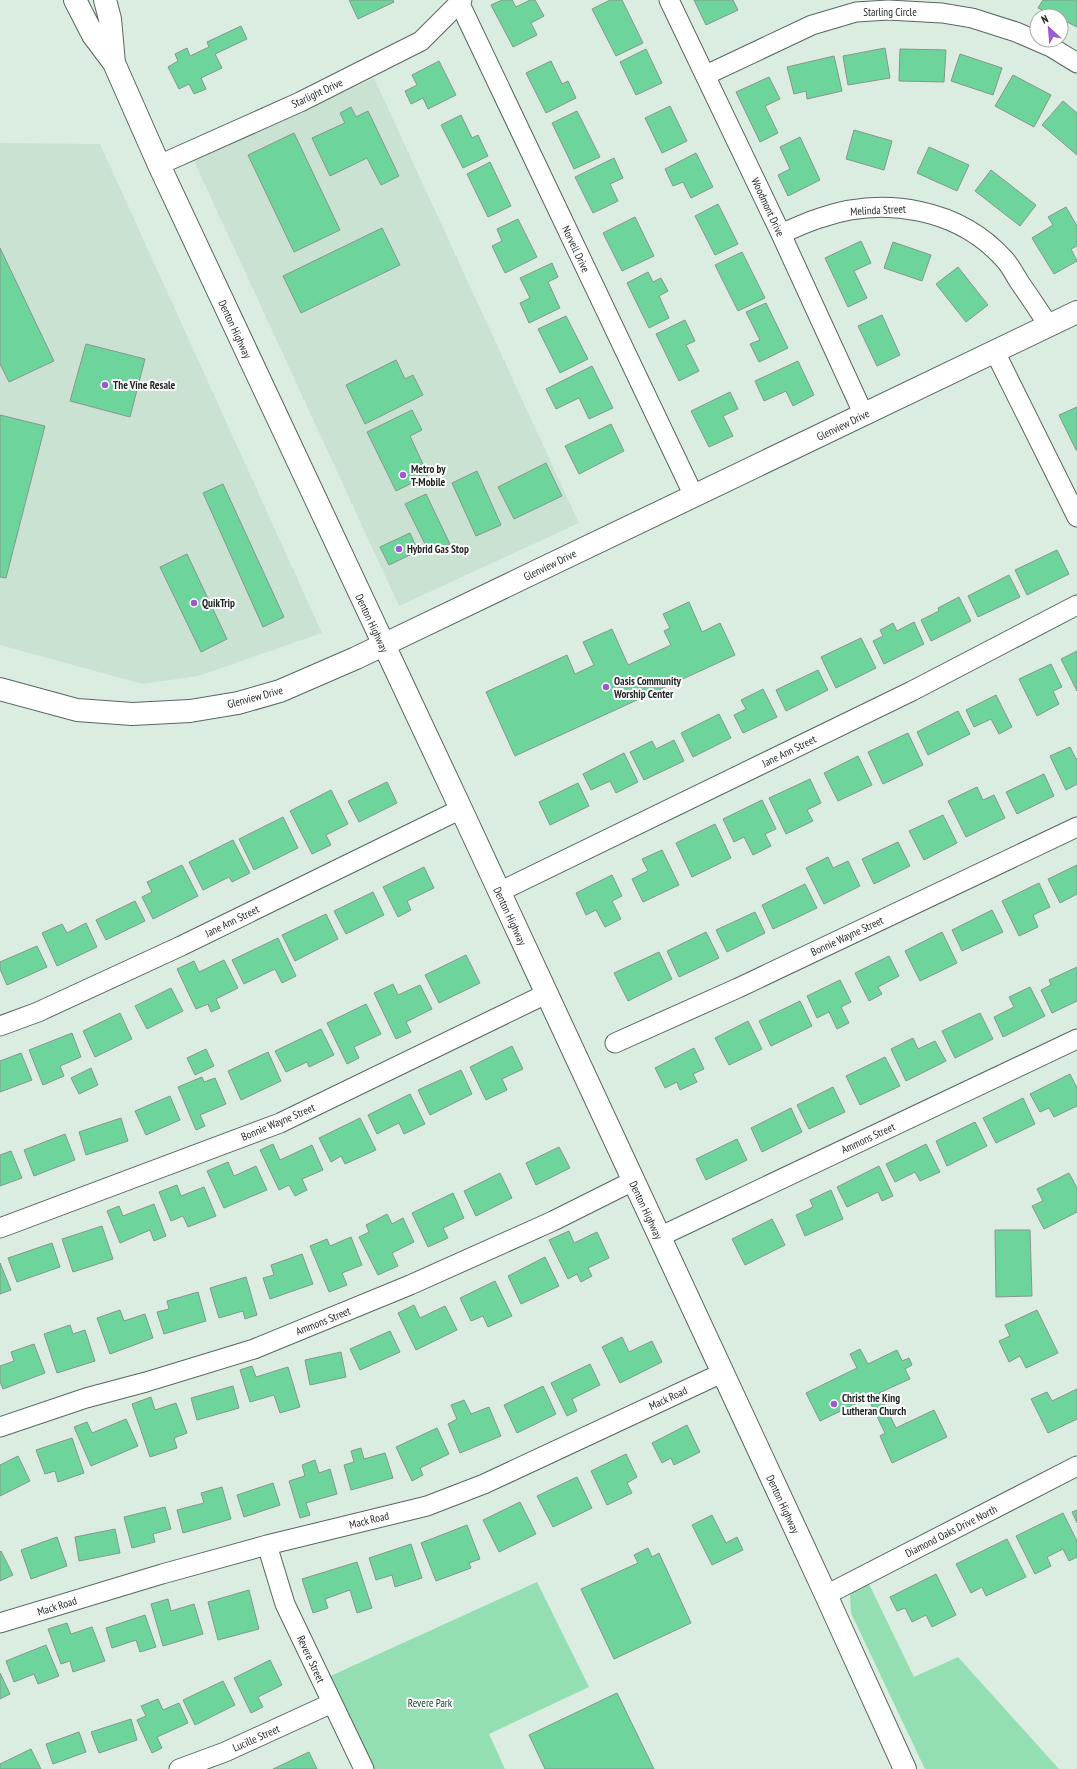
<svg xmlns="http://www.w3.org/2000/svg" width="1077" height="1769" viewBox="0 0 1077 1769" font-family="'PT Sans Narrow',sans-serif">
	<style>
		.built { fill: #c9e2d2 }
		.green { fill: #93deb2 }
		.building { fill: #6dd49c; stroke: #86978c }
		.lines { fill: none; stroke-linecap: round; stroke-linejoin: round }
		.minor-casing { stroke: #57675d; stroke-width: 21 }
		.secondary-casing { stroke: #57675d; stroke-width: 24 }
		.primary-casing { stroke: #57675d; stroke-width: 24 }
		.minor { stroke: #fff; stroke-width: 19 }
		.secondary { stroke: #fff; stroke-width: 22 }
		.primary { stroke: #fff; stroke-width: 22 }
		.poi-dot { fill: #9d5ad0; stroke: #fff; stroke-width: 1.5 }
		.labels { text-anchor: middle; stroke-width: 4; stroke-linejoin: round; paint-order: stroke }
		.street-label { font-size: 11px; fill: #1e2521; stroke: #fff }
		.poi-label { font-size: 11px; font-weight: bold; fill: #1e2521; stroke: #fff; text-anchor: start }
		.park-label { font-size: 11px; fill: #0f3b26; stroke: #fff }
	</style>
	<rect width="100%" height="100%" fill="#dbede1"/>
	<path class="built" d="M374,78L579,523L399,606L194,161Z
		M0,143L100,144L322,633L198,676L143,684L0,645Z"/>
	<path class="green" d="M537,1582L589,1687L489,1734L505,1769H371L326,1678Z
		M869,1584L914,1677L958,1657L1059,1769H925L851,1613L850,1593Z"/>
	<path class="building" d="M349,0H393L394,2L358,19Z
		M502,0H512L516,7L530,0H535L544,16L531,23L537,35L513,47L491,5Z
		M610,0H622L643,43L616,56L592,9Z
		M694,0H733L738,10L706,25Z
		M1043,0H1077V27L1061,19V16H1054L1038,8Z
		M241,26L247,39L215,54L222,68L201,78L206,89L194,94L189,84L179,89L168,67L178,61L175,54L187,48L190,56L209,47L207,42Z
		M885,48L890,78L848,85L843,56Z
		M646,49L662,83L636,95L620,62Z
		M900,49L946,50L944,82L899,81Z
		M960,54L1002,68L993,95L951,81Z
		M834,56L842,91L807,99L806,91L794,94L787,67Z
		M439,61L456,95L428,109L423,98L411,104L405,91L417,85L412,75Z
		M551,61L562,84L568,81L576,98L546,113L526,73Z
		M1013,75L1051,95L1034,127L995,106Z
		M769,77L780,99L765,106L778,133L760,142L736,92Z
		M1063,101L1077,113V155L1042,125Z
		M670,106L687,141L662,153L645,118Z
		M351,107L356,117L368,111L399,176L381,185L367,158L330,176L312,138L345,123L340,113Z
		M577,111L600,157L574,169L552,123Z
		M461,115L472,138L478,135L488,156L463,168L441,125Z
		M854,130L892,141L884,170L846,159Z
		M294,133L340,230L294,252L248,155Z
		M800,137L820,180L788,196L778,175L790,169L780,147Z
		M929,147L969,165L957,191L917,173Z
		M696,153L713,187L691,198L683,182L673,186L665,169Z
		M614,158L623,178L610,184L618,201L593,213L575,177Z
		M490,162L511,206L488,217L467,174Z
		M991,170L1036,205L1020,226L975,191Z
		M718,204L738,244L715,255L695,216Z
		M1066,207L1077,226V246L1071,249L1077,261L1054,274L1032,238L1053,225L1048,217Z
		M635,217L654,256L622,271L603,233Z
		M518,219L537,257L505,273L492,246L502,241L497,229Z
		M382,228L400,265L301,313L283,276Z
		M861,241L871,263L854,271L867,298L848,307L825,258Z
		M893,242L931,255L922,281L884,268Z
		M0,248L54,361L9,382L0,364Z
		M742,252L765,298L738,311L715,265Z
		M552,263L558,277L548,282L560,308L529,323L520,303L530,298L520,278Z
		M958,267L988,305L966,322L936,284Z
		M648,272L653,282L661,278L668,291L659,296L669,318L649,328L627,283Z
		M766,303L788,348L759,362L750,344L760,340L746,312Z
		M882,315L900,355L877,366L858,326Z
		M566,316L588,359L560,373L538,329Z
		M685,320L695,341L686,345L699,371L679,381L656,334Z
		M86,344L145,359L130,417L70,401Z
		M396,360L405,379L413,375L423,395L365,424L346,385Z
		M798,361L814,395L793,406L786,391L764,401L755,381Z
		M592,366L613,408L589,419L579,398L556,409L546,389Z
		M730,392L738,409L723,416L733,436L709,447L691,411Z
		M1077,407V450H1076L1059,415Z
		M412,410L422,430L410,436L428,475L396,491L367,432Z
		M0,415L45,426L6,578L0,577Z
		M611,424L624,451L579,474L565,446Z
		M546,463L562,496L514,519L498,487Z
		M477,471L501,525L476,536L452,483Z
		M223,484L284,617L263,627L203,493Z
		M426,494L450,544L430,554L405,504Z
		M410,533L418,551L389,565L380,547Z
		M1057,550L1069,574L1027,595L1015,570Z
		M187,554L227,639L201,652L160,567Z
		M1009,575L1020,597L978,617L968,596Z
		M959,597L971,621L931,641L921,620L939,611L938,608Z
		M689,602L702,632L720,623L735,655L515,756L486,692L567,655L575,674L594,665L583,642L612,629L628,665L671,645L664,631L670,628L663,614Z
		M914,622L924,644L884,664L873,641L883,636L880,630L893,623L897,631Z
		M861,638L876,668L836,688L821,657Z
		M1077,651V691L1061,659Z
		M1051,664L1062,687L1053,691L1059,704L1037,716L1019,679Z
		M818,670L828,690L786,711L776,690Z
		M763,689L777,717L743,733L734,715L746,709L741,700Z
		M996,695L1012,727L999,734L991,719L974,727L966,710Z
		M958,711L970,734L928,755L917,732Z
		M719,714L731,738L693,757L681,733Z
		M908,733L923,765L883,784L868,752Z
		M674,740L684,761L644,780L630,752L652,741L656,749Z
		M1070,747L1076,759H1077V784L1066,790L1050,756Z
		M624,753L638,782L616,793L610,781L591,790L583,774Z
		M858,756L872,785L838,801L824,773Z
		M1044,774L1054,796L1017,814L1006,792Z
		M810,779L821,803L807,810L813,821L786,834L769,798Z
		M387,782L397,803L359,822L348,801Z
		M578,783L589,806L550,825L539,802Z
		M977,787L983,800L994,795L1005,818L966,837L948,801Z
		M331,790L348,824L326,835L331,845L312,854L290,811Z
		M762,800L776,829L765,834L771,846L753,855L744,837L734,842L723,819Z
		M943,815L957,843L924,860L909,831Z
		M283,817L298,848L254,870L239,839Z
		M715,824L731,858L692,877L676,843Z
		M233,840L250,873L232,882L229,877L203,890L189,862Z
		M898,842L910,866L874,884L862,859Z
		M662,850L679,885L643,902L632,879L648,871L642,859Z
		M828,857L833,868L848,861L860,886L824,904L806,868Z
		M182,865L198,896L153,919L142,897L152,892L147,882Z
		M1077,865V894L1060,903L1048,879Z
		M424,867L434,888L407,901L411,910L398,917L383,887Z
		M612,875L622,896L612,901L621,919L605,927L596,910L586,915L576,893Z
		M1039,883L1050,907L1033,915L1038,927L1019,936L1002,901Z
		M805,884L817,908L773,929L762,905Z
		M373,892L384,915L346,934L334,911Z
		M135,901L145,921L106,940L96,920Z
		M992,910L1003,932L962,951L952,930Z
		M755,912L765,933L727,952L716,930Z
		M326,914L338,939L295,961L282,935Z
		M86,923L97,947L57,966L42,933L62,924L67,933Z
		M706,932L719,958L679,977L667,951Z
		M942,932L957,963L920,981L905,951Z
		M278,938L296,976L282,983L275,969L244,984L232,960Z
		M37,946L47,967L7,985L0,969V962Z
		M659,952L672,979L628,1001L614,973Z
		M466,955L480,983L439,1003L425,975Z
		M889,956L899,976L878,987L882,994L869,1001L855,973Z
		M224,960L238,988L216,999L220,1008L211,1012L208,1004L196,1009L177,969L194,961L199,972Z
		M1077,967V1001L1052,1013L1041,990L1051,985L1049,980Z
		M840,980L851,1002L841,1007L849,1023L837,1029L829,1012L817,1018L807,996Z
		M393,984L398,995L420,985L432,1009L406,1022L411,1032L396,1039L374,993Z
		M1030,987L1045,1016L1003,1037L994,1017L1014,1007L1009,997Z
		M171,988L183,1011L147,1029L135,1006Z
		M800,1001L812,1026L771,1046L759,1021Z
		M366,1004L381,1034L354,1047L359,1058L347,1064L327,1023Z
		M120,1013L132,1039L95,1057L83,1031Z
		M980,1013L993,1039L955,1058L942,1031Z
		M748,1021L762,1049L729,1065L715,1038Z
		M321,1029L334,1055L309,1067L307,1062L286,1072L275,1051Z
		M72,1033L81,1057L60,1066L64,1076L43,1085L29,1050Z
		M913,1038L918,1049L935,1041L946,1061L906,1081L891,1049Z
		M512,1046L523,1069L502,1079L507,1090L486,1100L470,1067Z
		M694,1048L704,1069L693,1074L697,1082L680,1090L677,1082L665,1088L655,1068Z
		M206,1049L214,1066L195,1075L187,1058Z
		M268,1052L281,1081L241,1100L228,1071Z
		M21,1053L32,1080L0,1092V1061Z
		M885,1057L900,1086L860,1105L846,1076Z
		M91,1068L98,1085L79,1094L71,1078Z
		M461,1070L472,1094L430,1115L418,1090Z
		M1070,1074L1077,1088V1106L1054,1117L1049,1108L1040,1112L1030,1094Z
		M202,1077L204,1082L215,1078L226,1104L200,1115L205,1126L196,1130L178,1087Z
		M833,1087L845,1112L809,1129L797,1105Z
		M410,1094L425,1124L404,1134L399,1123L377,1134L368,1115Z
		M170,1096L180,1120L146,1135L135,1111Z
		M1023,1098L1035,1124L996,1143L983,1118Z
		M791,1108L802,1132L762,1152L751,1128Z
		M121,1118L128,1141L86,1155L79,1132Z
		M360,1118L376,1150L345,1164L341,1156L331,1162L319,1138Z
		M975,1122L987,1146L947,1166L936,1141Z
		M65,1134L75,1160L34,1176L24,1150Z
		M737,1139L747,1160L706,1180L696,1159Z
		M273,1144L280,1160L312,1145L323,1170L302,1179L307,1190L295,1196L289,1185L279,1190L260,1150Z
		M926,1144L940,1172L920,1181L915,1172L895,1182L886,1164Z
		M559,1147L570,1168L536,1185L526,1163Z
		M11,1151L22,1178L0,1186V1155Z
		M228,1162L234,1176L256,1166L267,1190L224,1208L207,1171Z
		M879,1166L893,1196L882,1201L878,1192L847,1207L837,1187Z
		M500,1173L512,1198L476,1216L464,1191Z
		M1069,1173L1077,1188V1212L1044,1229L1032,1206L1043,1201L1037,1189Z
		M177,1185L181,1196L204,1187L216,1216L188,1227L183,1216L171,1221L159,1192Z
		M831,1190L843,1219L805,1236L796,1215L813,1207L810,1200Z
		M453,1193L464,1218L443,1228L448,1238L428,1247L412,1213Z
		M154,1204L166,1236L154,1241L150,1230L120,1243L107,1211L119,1206L123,1216Z
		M387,1214L392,1224L403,1218L414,1242L392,1253L398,1266L378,1275L359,1237L369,1232L366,1225Z
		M772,1219L785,1245L745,1265L732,1239Z
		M102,1226L113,1259L73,1272L62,1239Z
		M995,1230H1030L1032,1296L996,1297Z
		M569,1231L574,1243L597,1232L609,1258L588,1268L592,1276L581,1282L577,1274L568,1279L549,1240Z
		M351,1237L362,1265L342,1273L347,1285L329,1292L310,1246L327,1239L330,1246Z
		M52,1243L60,1267L17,1282L8,1258Z
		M302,1254L313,1284L270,1299L263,1278L274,1275L271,1265Z
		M545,1257L559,1286L521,1304L508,1276Z
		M0,1263L11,1290L0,1294Z
		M246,1277L257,1315L245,1319L243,1311L219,1318L210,1288Z
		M495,1281L512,1316L488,1327L483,1316L471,1321L460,1298Z
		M198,1292L206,1321L164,1334L157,1312L169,1309L167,1301Z
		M414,1305L420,1318L445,1306L457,1330L416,1350L398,1313Z
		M120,1310L124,1321L145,1314L153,1338L110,1354L97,1318Z
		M1037,1310L1058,1353L1026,1368L1020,1356L1009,1362L999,1341L1010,1336L1005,1325Z
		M70,1325L73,1334L85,1330L95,1361L57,1373L44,1334Z
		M390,1331L400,1352L360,1370L350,1349Z
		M622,1337L629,1352L652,1341L662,1362L620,1383L602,1347Z
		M34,1344L45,1373L3,1389L0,1382V1366L14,1361L11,1352Z
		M860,1349L868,1364L897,1350L902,1361L909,1358L912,1365L905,1369L910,1379L879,1393L896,1428L934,1410L947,1437L892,1463L880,1436L885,1433L868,1398L820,1421L806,1393L857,1368L850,1354Z
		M341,1352L346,1377L310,1385L305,1360Z
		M590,1364L600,1385L572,1399L577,1411L567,1416L551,1383Z
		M252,1366L256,1377L288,1367L300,1407L280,1413L274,1395L250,1402L240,1370Z
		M233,1386L239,1408L197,1420L191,1398Z
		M543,1386L556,1414L517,1433L504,1405Z
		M1077,1389V1419L1048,1433L1031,1399L1047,1392L1052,1401Z
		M151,1397L155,1410L176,1403L187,1433L174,1438L177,1448L150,1457L132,1404Z
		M464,1400L471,1414L489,1407L501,1436L460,1453L448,1424L457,1419L451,1405Z
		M126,1419L138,1446L91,1466L74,1427L87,1422L92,1433Z
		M687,1425L700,1452L674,1465L671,1458L662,1463L652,1443Z
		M437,1428L449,1454L420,1468L423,1475L412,1481L396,1447Z
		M72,1438L84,1473L58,1482L55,1471L45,1474L36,1450Z
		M361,1448L364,1459L385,1453L393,1478L351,1490L344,1465L354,1462L351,1451Z
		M626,1454L637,1477L627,1483L632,1493L607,1505L591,1471Z
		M18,1456L30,1481L0,1496V1465Z
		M315,1460L319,1473L330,1469L337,1494L306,1503L310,1515L300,1518L289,1481L305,1476L302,1465Z
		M577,1477L592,1508L553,1527L537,1496Z
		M273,1483L280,1505L244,1517L237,1495Z
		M222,1487L231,1519L183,1533L177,1510L204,1503L201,1493Z
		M520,1502L536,1534L499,1552L483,1520Z
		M165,1507L171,1529L153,1534L155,1542L132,1548L124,1517Z
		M1077,1510V1523L1072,1512Z
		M1063,1513L1077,1541V1557L1069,1561L1063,1549L1047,1557L1051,1566L1035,1574L1016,1536Z
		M712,1515L726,1543L737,1537L743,1550L712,1565L692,1525Z
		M467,1525L480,1559L469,1563L471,1568L436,1581L421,1543Z
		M115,1529L120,1553L79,1561L75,1537Z
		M57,1537L67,1566L31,1579L21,1550Z
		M1007,1539L1026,1577L986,1596L982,1587L971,1593L956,1564Z
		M411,1544L422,1578L395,1587L392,1575L376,1580L369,1558Z
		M648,1548L652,1557L659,1553L691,1623L614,1659L581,1589L638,1563L634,1555Z
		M1,1551L13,1575L0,1581V1552Z
		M357,1562L372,1608L357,1613L350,1590L325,1599L328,1608L313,1613L302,1579Z
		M936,1574L956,1615L932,1627L926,1615L912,1622L905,1608L897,1611L890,1597Z
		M249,1590L259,1629L218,1640L208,1602Z
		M168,1599L171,1611L194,1604L203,1634L163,1646L151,1604Z
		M145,1615L156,1647L140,1652L136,1640L112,1648L106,1628Z
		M67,1623L71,1634L92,1627L105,1661L73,1672L70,1661L61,1664L48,1629Z
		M46,1645L59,1676L38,1684L34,1674L14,1682L6,1661Z
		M270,1660L282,1685L258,1697L263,1707L251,1713L234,1678Z
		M0,1673L10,1694L0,1699Z
		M223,1681L235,1705L195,1725L183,1700Z
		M617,1693L654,1769H545L529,1735Z
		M158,1699L163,1710L179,1703L188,1723L157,1737L162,1748L152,1753L137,1720L146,1716L141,1706Z
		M131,1719L137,1740L99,1753L91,1732Z
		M79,1732L86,1752L53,1764L46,1744Z
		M31,1749L41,1769H0V1764Z
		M309,1752L317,1769H273Z"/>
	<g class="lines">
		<defs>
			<path id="minor" d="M669,0L781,234L864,415
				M459,2L694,496
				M706,75L812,25L856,12L888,10L942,13L972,18L1016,32L1051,47L1077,63
				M159,165L300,102L421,41L462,0
				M781,234C794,228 807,222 820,218C884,196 959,208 1005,260C1011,267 1015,275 1020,283C1030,297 1039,311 1049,326
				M995,352L1077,517
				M499,892L912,691L1077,605
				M0,1026L38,1012L181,946L461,809
				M615,1043L738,988L1077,827
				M0,1228L280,1123L546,994
				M659,1237L1077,1039
				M0,1427L86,1398L146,1382L254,1349L410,1285L553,1221L633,1181
				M267,1545L285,1604L364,1769
				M826,1595L1077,1466
				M0,1623L162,1574L267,1545L427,1506L484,1484L722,1373
				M179,1769L225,1752L332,1703"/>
			<path id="secondary" d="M0,689L77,710L132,714L190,711L238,703L280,691L356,658L1077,312"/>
			<path id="primary" d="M75,0L93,35L114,63L159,165L461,809L826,1595L905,1769
				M105,0L110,19L114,63"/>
		</defs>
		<use href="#minor" class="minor-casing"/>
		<use href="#secondary" class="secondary-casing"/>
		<use href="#primary" class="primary-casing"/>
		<use href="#minor" class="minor"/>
		<use href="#secondary" class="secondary"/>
		<use href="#primary" class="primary"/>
	</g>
	<g class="poi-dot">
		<circle cx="105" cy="385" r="4"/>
		<circle cx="403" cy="475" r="4"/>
		<circle cx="399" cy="549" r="4"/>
		<circle cx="194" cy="603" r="4"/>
		<circle cx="606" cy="687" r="4"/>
		<circle cx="834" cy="1404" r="4"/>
	</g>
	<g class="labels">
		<g class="street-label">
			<text x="890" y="16">Starling Circle</text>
			<text transform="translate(317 93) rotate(-25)" y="4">Starlight Drive</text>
			<text transform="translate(768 207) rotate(65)" y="4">Woodmont Drive</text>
			<text transform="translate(878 210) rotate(-3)" y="4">Melinda Street</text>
			<text transform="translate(576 249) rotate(65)" y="4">Norvell Drive</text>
			<text transform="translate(235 329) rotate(65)" y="4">Denton Highway</text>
			<text transform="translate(843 425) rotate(-26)" y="4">Glenview Drive</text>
			<text transform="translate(550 565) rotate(-26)" y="4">Glenview Drive</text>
			<text transform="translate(372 623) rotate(65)" y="4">Denton Highway</text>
			<text transform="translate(255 697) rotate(-15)" y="4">Glenview Drive</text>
			<text transform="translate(789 751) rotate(-26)" y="4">Jane Ann Street</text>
			<text transform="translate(510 916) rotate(65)" y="4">Denton Highway</text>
			<text transform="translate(232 921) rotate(-26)" y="4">Jane Ann Street</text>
			<text transform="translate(847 936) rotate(-25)" y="4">Bonnie Wayne Street</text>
			<text transform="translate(278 1122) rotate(-23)" y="4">Bonnie Wayne Street</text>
			<text transform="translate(868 1138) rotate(-25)" y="4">Ammons Street</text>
			<text transform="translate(646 1210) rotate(65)" y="4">Denton Highway</text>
			<text transform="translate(323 1321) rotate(-22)" y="4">Ammons Street</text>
			<text transform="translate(668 1398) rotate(-25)" y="4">Mack Road</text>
			<text transform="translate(783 1504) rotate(65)" y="4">Denton Highway</text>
			<text transform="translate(369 1520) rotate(-14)" y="4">Mack Road</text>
			<text transform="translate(951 1531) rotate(-27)" y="4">Diamond Oaks Drive North</text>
			<text transform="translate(57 1606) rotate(-17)" y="4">Mack Road</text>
			<text transform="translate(311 1659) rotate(65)" y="4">Revere Street</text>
			<text transform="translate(256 1738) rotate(-24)" y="4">Lucille Street</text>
		</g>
		<g class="poi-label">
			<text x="113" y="389">The Vine Resale</text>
			<text x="411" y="473">Metro by<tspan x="411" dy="13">T-Mobile</tspan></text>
			<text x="407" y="553">Hybrid Gas Stop</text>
			<text x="202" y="607">QuikTrip</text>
			<text x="614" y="685">Oasis Community<tspan x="614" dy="13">Worship Center</tspan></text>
			<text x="842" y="1402">Christ the King<tspan x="842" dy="13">Lutheran Church</tspan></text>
		</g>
		<g class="park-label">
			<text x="430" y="1707">Revere Park</text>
		</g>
	</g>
	<g transform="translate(1049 28) rotate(334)"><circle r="19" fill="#ffffff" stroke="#a5a8a6"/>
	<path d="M0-3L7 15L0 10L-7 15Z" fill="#9d5ad0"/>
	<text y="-6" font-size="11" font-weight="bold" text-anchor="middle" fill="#1e2521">N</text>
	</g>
</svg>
